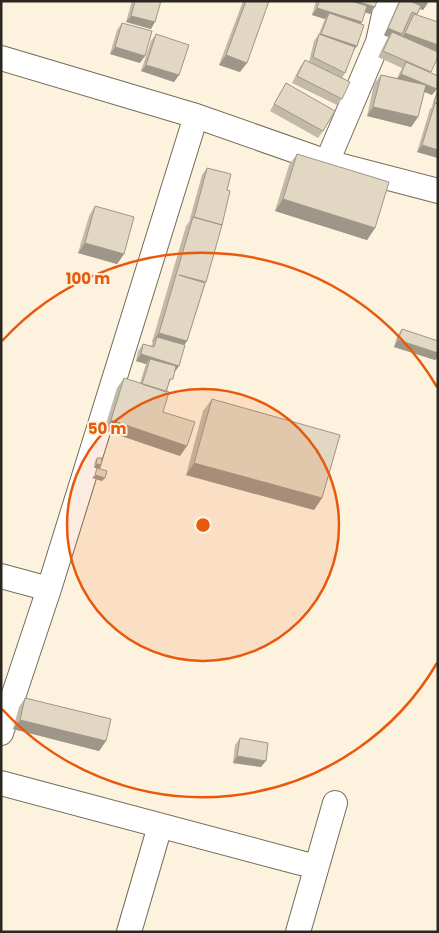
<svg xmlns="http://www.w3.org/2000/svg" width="439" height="933" viewBox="0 0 439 933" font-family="Poppins,sans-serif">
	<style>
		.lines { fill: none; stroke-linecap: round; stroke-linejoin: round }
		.minor-casing { stroke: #756c5a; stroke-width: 26 }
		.minor { stroke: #fff; stroke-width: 24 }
		.wall { fill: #c2b9a8 }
		.shaded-wall { fill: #9e9688 }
		.building { fill: #e1d7c3; stroke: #9e9688 }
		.ring { fill: none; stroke: #e8590c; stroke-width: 2.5 }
		.centre { fill: #e8590c; stroke: #fdf2de; stroke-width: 2.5 }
		.ring-label { font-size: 15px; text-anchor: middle; font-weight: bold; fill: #e8590c; stroke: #fdf2de; stroke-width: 4; stroke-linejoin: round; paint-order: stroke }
	</style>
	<rect width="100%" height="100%" fill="#fdf2de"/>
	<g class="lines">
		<defs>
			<path id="minor" d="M1,58L196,116L327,162L438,191
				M327,162L378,42L387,1
				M1,576L49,589L1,733
				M49,589L196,116
				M1,783L316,867
				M129,932L160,826
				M298,932L335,803"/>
		</defs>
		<use href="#minor" class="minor-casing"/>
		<use href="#minor" class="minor"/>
	</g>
	<path class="wall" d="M132,1H161L151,29L126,22Z
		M243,1H269L240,72L219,65Z
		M316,1H377L370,14L365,12L360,24L357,46L353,51L345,73L342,78V99L337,105L292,83L300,67L305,60L309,62L314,41L319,34L325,19L312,15Z
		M399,1H429L423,10L420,9L417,15L438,57L430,73L432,95L424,92L418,117L411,127L367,116L374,84L381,75L397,78L402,68L378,57L388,37L384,35L397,5Z
		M122,23L140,63L110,54L117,30Z
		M156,34L179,75L174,82L141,71L151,41Z
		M286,83L323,131L318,138L270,111Z
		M438,88V158L417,152L430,109L433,106H432Z
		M297,154L375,228L367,240L275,211L289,165Z
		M207,168L227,190L206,282L187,341L184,345L179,366L175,371L168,386L163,412L180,456L104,430L117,388L124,378L140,383L146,364L136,361L138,351L143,344L151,346L153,342H152L186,226L189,222L202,175Z
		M95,206L124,254L117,264L78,253L89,216Z
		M402,329L438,341V357L435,360L394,347L397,336Z
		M212,399L322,498L314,510L186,475L203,411Z
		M97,458L99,468H94L95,461Z
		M25,698L106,741L99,751L13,729L19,707Z
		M240,738L261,767L233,763L235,745Z"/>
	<path class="shaded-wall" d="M330,1H356L375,7L370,14Z
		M400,1H423L428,3L423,10Z
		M317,8L362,22L357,29L329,13L325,19L312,15Z
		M131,16L155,22L151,29L126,22Z
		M388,28L402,34L398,41L392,32L388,37L384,35Z
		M405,33L438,45V58L398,43Z
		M321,34L357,46L352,53L317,41Z
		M115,47L145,56L140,63L110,54Z
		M226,55L247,63L240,72L219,65Z
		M146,65L179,75L174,82L141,71Z
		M401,74L437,89L432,95L396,80Z
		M373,107L418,117L411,127L367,116Z
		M422,145L438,150V158L417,152Z
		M283,199L375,228L367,240L275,211Z
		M85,243L124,254L117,264L78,253Z
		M159,333L187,341L180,351L157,337L153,342H152Z
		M398,340L438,353V357L435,360L394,347Z
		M141,354L179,366L174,373L150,359L146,364L136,361Z
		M111,420L187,446L180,456L104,430Z
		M194,463L322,498L314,510L186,475Z
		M96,464L101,465L99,468H94Z
		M95,475L105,478L102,481L92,478Z
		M20,720L106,741L99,751L13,729Z
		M237,756L266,761L261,767L233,763Z"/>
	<path class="building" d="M135,1H161L155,22L131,16Z
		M246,1H269L247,63L226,55Z
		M319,1H351L367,6L362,22L317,8Z
		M356,1H377L375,7Z
		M400,1H410L421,6L417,14L412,12L402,34L388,28Z
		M329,13L364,25L357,46L321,34Z
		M414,14L438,22V45L405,33Z
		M122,23L152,31L145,56L115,47Z
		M392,32L438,52V57L431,72L383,51Z
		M156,34L189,45L179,75L146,65Z
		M319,34L355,47L345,73L313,57Z
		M305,60L350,82L342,99L297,76Z
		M406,62L438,76V86L437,89L401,74Z
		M381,75L426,85L418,117L373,107Z
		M286,83L335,111L323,131L274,104Z
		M438,92V104L434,102Z
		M435,103H438V150L422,145Z
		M297,154L389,182L375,228L283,199Z
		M207,168L231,174L227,190L230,191L222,225L194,217Z
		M95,206L134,217L124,254L85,243Z
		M193,217L222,225L206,282L179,275L205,283L187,341L159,333Z
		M402,329L438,341V353L398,340Z
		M157,337L185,345L179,366L141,354L143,344L154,347Z
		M150,359L176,366L173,379H170L166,392L142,384Z
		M124,378L169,392L163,412L195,422L187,446L111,420Z
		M212,399L340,435L322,498L194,463Z
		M97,458H102L101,465L96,464Z
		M97,468L107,471L105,478L95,475Z
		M25,698L111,719L106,741L20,720Z
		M240,738L268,743L266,761L237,756Z"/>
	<circle cx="203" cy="525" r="136" fill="#e8590c" fill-opacity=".12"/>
	<g class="ring">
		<circle cx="203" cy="525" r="136"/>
		<path d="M437 663A272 272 0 0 1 2 709M2 341A272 272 0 0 1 437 387"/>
	</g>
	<circle cx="203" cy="525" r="8" class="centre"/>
	<g class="ring-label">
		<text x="88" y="284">100 m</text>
		<text x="107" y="434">50 m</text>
	</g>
	<rect width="439" height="933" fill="none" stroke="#2b2720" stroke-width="5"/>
</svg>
